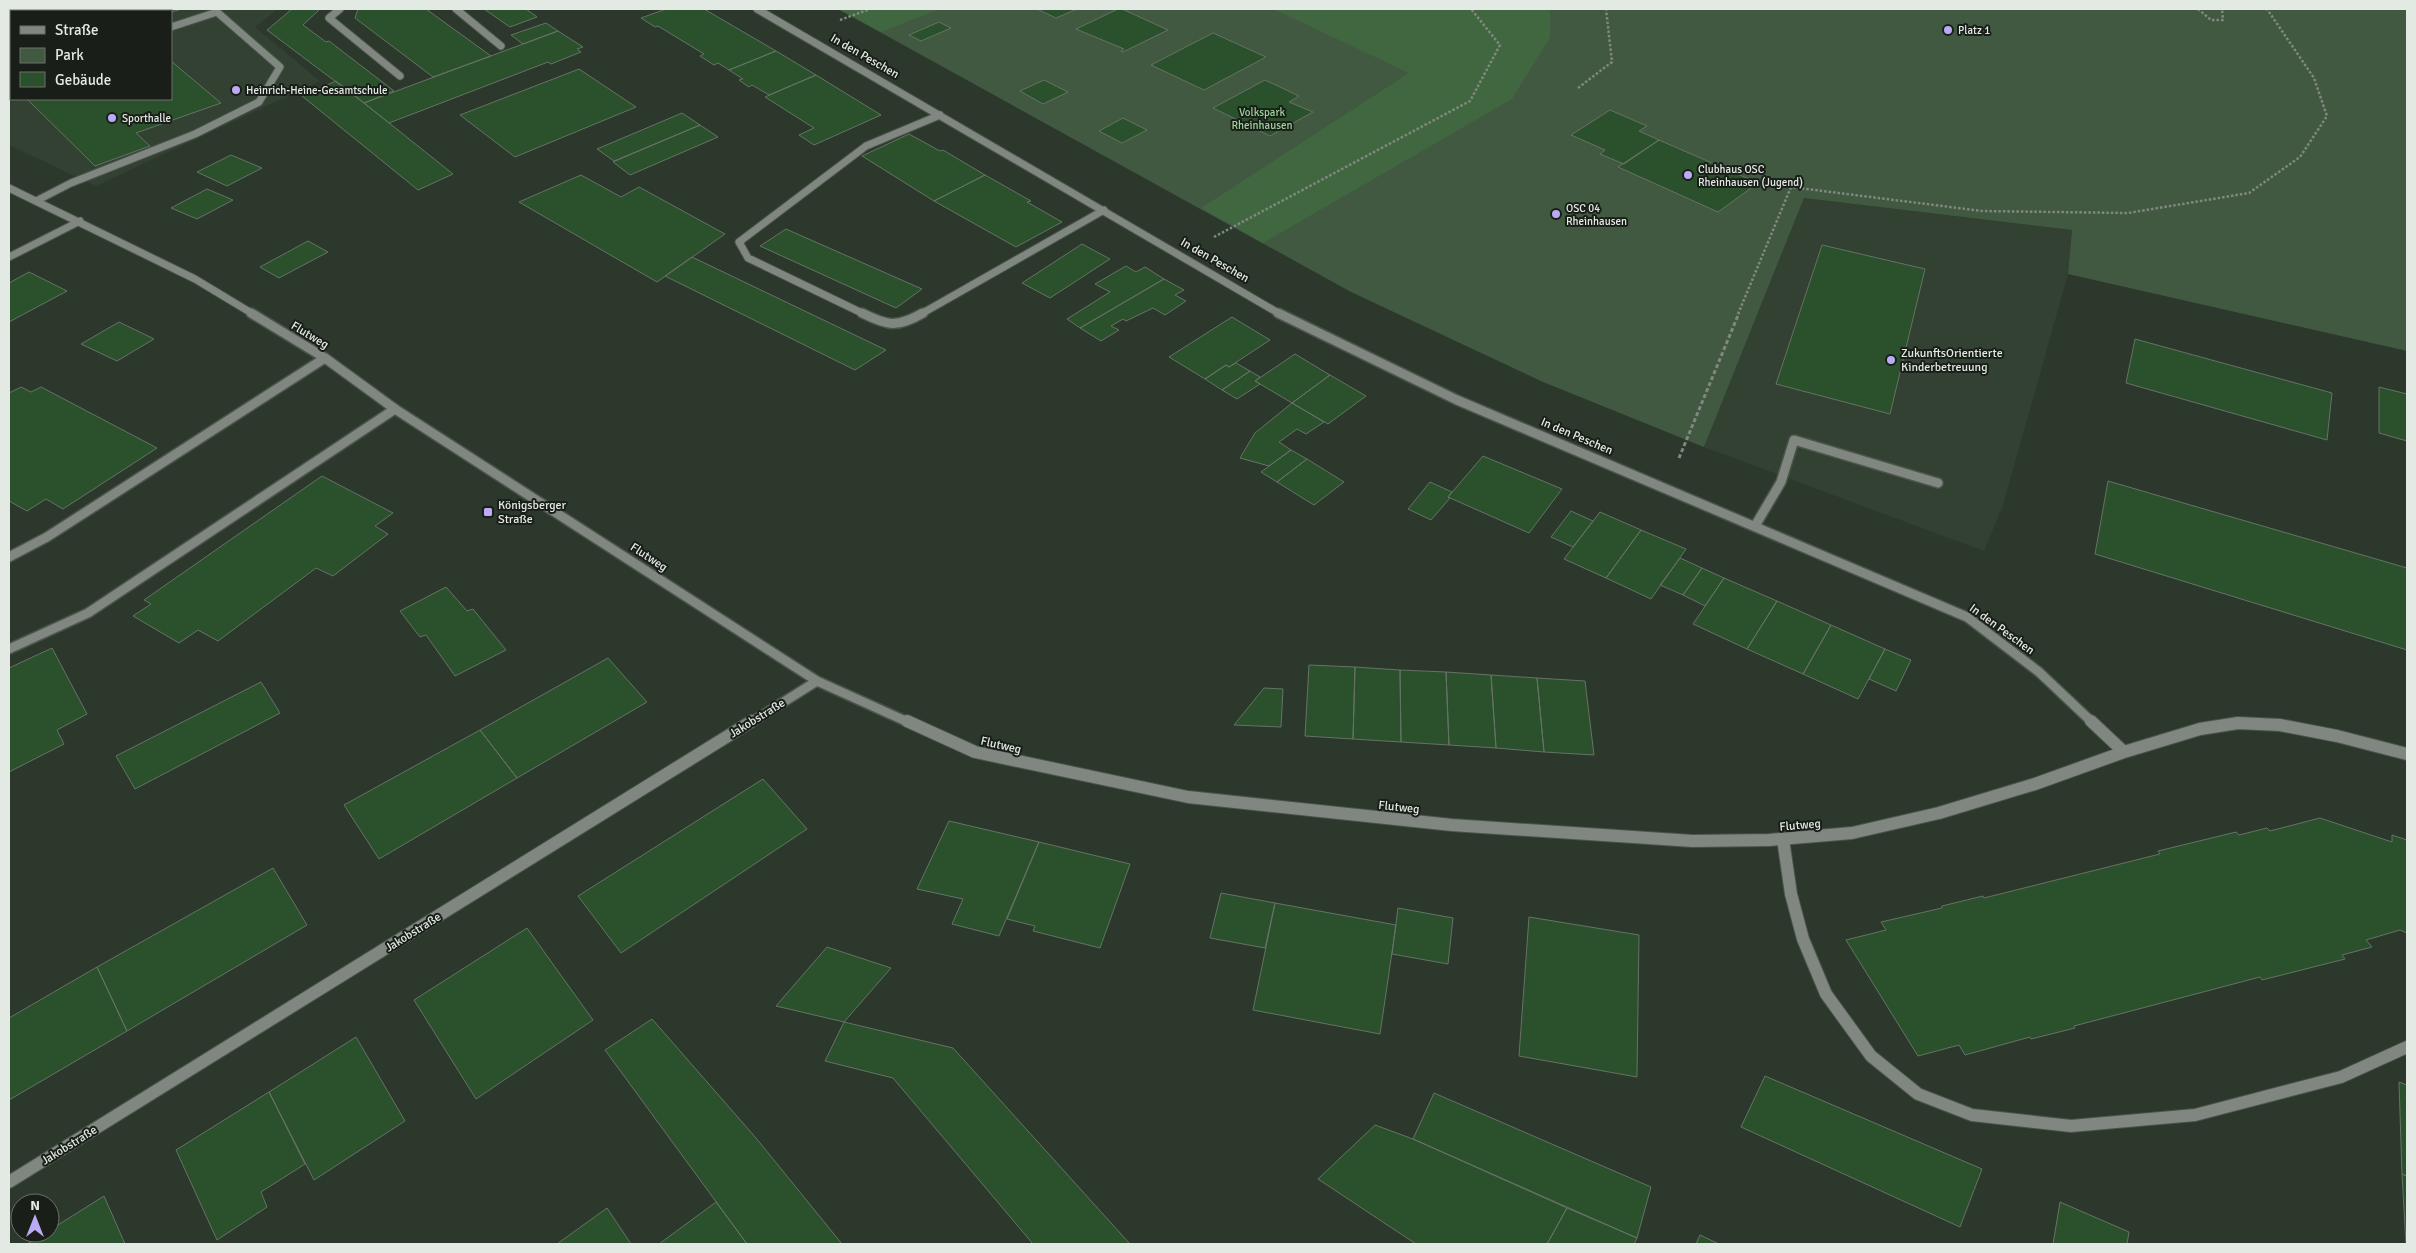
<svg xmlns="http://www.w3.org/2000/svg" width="2416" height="1253" viewBox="0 0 2416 1253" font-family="Signika,sans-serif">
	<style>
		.built { fill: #324131; fill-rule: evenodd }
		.green { fill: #415841 }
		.forest { fill: #416741 }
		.building { fill: #2b512c; stroke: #667266 }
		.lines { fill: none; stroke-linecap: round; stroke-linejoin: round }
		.service-far2-casing { stroke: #4a544a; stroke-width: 9 }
		.service-far1-casing { stroke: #4a544a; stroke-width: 12 }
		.service-casing { stroke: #4a544a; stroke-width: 14 }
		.minor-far2-casing { stroke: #4a544a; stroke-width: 9 }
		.minor-far1-casing { stroke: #4a544a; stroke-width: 12 }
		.minor-casing { stroke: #4a544a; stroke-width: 14 }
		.path-far1 { stroke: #808980; stroke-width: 2.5; stroke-dasharray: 2.5 2; stroke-linecap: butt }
		.path { stroke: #808980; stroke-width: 3; stroke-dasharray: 4 2.5; stroke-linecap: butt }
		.service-far2 { stroke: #808680; stroke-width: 7 }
		.service-far1 { stroke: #808680; stroke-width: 9 }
		.service { stroke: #808680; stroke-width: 12 }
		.minor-far2 { stroke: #808680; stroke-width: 7 }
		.minor-far1 { stroke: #808680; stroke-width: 9 }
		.minor { stroke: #808680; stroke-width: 12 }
		.poi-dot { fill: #bbaaf6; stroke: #191e19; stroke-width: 2 }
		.labels { text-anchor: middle; stroke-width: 4; stroke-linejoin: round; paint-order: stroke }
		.far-poi-label { font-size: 11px; fill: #e3eae3; stroke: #191e19; text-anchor: start }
		.far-park-label { font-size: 11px; fill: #9bd79a; stroke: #191e19 }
		.street-label { font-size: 12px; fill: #e3eae3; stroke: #191e19 }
		.poi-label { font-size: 12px; fill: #e3eae3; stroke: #191e19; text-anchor: start }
	</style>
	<rect width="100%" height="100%" fill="#2d382d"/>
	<path class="built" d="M9,9H278L255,27L320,81L96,186L9,145ZM11,11H171V99H11Z
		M1804,198L2072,230L2068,274L2003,505L1984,551L1704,447Z"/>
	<path class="green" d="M838,9H2407V351L2068,274L2072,230L1804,198L1704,447L1543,382L1351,292Z"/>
	<path class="forest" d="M838,9H940L881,32Z
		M1273,9H1550V37L1512,99L1263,243L1201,208L1409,73Z"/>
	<path class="building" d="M88,9H114L106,11H80Z
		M114,9H182L171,12L106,11Z
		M292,9H320L303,25L326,42L329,41L394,91L364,103L267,30Z
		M358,9H426L491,56L433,77L355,18Z
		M484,9H526L537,17L510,27Z
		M666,9H704L776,51L729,70L718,63L714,65L700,56L704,54L658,26L655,27L641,18Z
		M1037,9H1077L1056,18Z
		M1118,9H1122L1168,30L1123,52L1121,51L1124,49L1076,29Z
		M939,22L951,28L921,41L909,35Z
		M546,23L558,31L523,44L511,35Z
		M558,31L583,47L577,49L581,52L551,64L548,62L389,123L364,103Z
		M1213,33L1266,57L1204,90L1151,65Z
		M9,44L11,46V76L9,74Z
		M776,51L816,75L769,95L752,85L749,87L739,80L743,79L729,70Z
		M171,61L221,103L136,133L150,146L95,166L27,99H171Z
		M579,69L636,107L515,157L460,115Z
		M816,75L881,115L814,145L799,135L814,128L765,97Z
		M1044,80L1068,92L1043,104L1020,91Z
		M1265,80L1299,96L1289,102L1313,112L1270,136L1213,108Z
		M336,81L364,103L453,174L418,190L302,96Z
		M1610,110L1647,126L1639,131L1659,140L1624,164L1600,154L1605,150L1571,135Z
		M682,113L700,125L614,161L597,149Z
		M1123,118L1147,130L1122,143L1099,131Z
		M700,125L718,137L630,175L613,162Z
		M909,134L940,151L943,150L985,175L934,201L862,156Z
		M1659,140L1758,183L1718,212L1618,167Z
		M231,155L262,168L227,186L197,172Z
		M581,175L621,197L639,187L725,234L657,282L519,202Z
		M985,175L1031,201L1027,202L1062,222L1016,247L934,201Z
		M207,189L233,200L197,219L171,208Z
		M786,229L922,289L896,308L760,246Z
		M308,241L328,252L279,278L260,267Z
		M1082,244L1110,259L1050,298L1022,283Z
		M1822,245L1925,269L1890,414L1776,384Z
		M692,257L886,350L855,370L665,276Z
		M1126,266L1136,272L1145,267L1164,279L1080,328L1067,319L1110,292L1095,284Z
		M29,272L67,291L9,322V283Z
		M1164,279L1184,290L1175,295L1186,301L1165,315L1153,308L1126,321L1123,319L1111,326L1119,330L1101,341L1080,328Z
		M1232,317L1270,340L1229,367L1226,365L1205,379L1169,357Z
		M119,322L154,339L117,361L81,344Z
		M2135,339L2332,393L2327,440L2126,383Z
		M1295,354L1330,375L1292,403L1255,381Z
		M1236,363L1250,371L1222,390L1205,379L1226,365L1229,367Z
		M1250,371L1260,377L1255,381L1260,384L1237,399L1222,390Z
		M1330,375L1366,396L1328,424L1292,403Z
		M21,387L31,392L41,387L157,448L63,509L46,499L27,511L9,501V393Z
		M2379,387L2407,394V441L2379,433Z
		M1292,403L1324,422L1306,434L1297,429L1279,442L1291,450L1269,466L1240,458L1255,433Z
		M1291,450L1307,459L1277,482L1261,472Z
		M1483,456L1562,489L1529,533L1448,497Z
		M1307,459L1344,482L1314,505L1277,482Z
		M322,476L393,513L375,526L388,534L333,576L316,568L218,641L198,630L179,643L133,616L151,604L144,600Z
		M2108,481L2407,568V650L2095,554Z
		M1430,482L1452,492L1448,497L1450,498L1431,520L1408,509Z
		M1571,511L1593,521L1573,547L1551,537Z
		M1600,512L1641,530L1606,578L1564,559Z
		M1641,530L1686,549L1651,599L1606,578Z
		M1680,558L1702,568L1683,595L1660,585Z
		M1702,568L1724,578L1705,606L1683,595Z
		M1724,578L1777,601L1747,649L1693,624Z
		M446,587L467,611L473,609L506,650L455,676L426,635L420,637L400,611Z
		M1777,601L1831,625L1803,674L1747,649Z
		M1831,625L1885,649L1858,699L1803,674Z
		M52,648L87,714L57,730L64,744L9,772V668Z
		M1885,649L1911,660L1896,691L1869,679Z
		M608,658L647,702L517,778L480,730Z
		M1309,665L1355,667L1353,739L1305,736Z
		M1355,667L1400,670L1401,742L1353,739Z
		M1400,670L1446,672L1449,745L1401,742Z
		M1446,672L1491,675L1496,748L1449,745Z
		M1491,675L1537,678L1544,752L1496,748Z
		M1537,678L1585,681L1594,755L1544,752Z
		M261,682L280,713L135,789L116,756Z
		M1264,688L1283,689L1281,727L1234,725Z
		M480,730L517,778L379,859L344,805Z
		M763,779L807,829L621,953L578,896Z
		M2320,818L2392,842V835L2407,840V933L2400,930L2366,940L2372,947L2342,955L2345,959L2262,980L2260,977L2074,1026L2075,1028L2031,1039L2030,1037L1965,1055L1959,1045L1918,1056L1846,940L1886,930L1881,922L1942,908V906L1983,896L1984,898L2160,854L2158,851L2236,832L2239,835L2267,828L2270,831Z
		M949,821L1039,842L999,936L952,924L963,899L917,889Z
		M1039,842L1130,864L1100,948L1033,931L1035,926L1007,919Z
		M273,868L307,925L127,1031L97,967Z
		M1221,893L1275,903L1265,948L1210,938Z
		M1275,903L1396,925L1380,1034L1253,1010Z
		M1398,908L1453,918L1448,964L1392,954Z
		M1529,917L1639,935L1637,1077L1519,1056Z
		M527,928L593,1020L476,1099L414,1000Z
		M827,947L891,968L844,1022L776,1006Z
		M97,967L127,1031L9,1100V1018Z
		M652,1019L756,1138L842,1244H747L605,1050Z
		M844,1022L953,1048L1130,1244H1033L893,1078L825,1061Z
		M356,1037L405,1121L314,1180L269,1092Z
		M1765,1076L1982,1169L1960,1227L1741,1127Z
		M2399,1082L2407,1085V1176L2402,1174Z
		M269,1092L305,1164L261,1192L267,1207L217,1240L176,1150Z
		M1434,1093L1651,1187L1637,1238L1413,1139Z
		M1375,1125L1413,1139L1567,1208L1547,1244H1416L1318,1179Z
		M2402,1174L2407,1176V1244H2406Z
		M104,1196L125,1244H27L45,1233H50V1230Z
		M716,1202L747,1244H659Z
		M2060,1202L2129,1232L2127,1244H2053Z
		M607,1208L631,1244H557Z
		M1567,1208L1637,1238L1634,1244H1547Z
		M1700,1235L1719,1244H1696Z"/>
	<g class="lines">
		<defs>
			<path id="service-far2" d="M340,9L329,18L400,76
				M456,9L501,46
				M9,80L11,79
				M36,201L71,183L195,134L259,102L280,67L217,12L171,27
				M9,257L80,221
				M864,314L748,258L739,242L866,146L940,115
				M921,314L1104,210"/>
			<path id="service-far1" d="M862,313C888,326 897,328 923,313
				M1755,526L1781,482L1794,440L1938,483
				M9,557L47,537L325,358
				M9,649L88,613L395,409"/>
			<path id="service" d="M1783,839L1791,894L1803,939L1826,994L1871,1056L1918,1094L1972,1115L2071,1126L2195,1115L2341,1077L2407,1047"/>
			<path id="minor-far2" d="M757,9L1280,314
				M9,188L195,279L253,314"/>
			<path id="minor-far1" d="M251,313L325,358L395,409L817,681L910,723
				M1278,313L1457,400L1967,617L2039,672L2093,723
				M750,723L817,681"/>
			<path id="minor" d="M907,721L975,752L1188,797L1452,825L1693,841L1769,840L1852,833L1939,813L2035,784L2124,752L2200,729L2238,723L2280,725L2337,736L2407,754
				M2091,721L2124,752
				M9,1182L752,721"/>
		</defs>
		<use href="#service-far2" class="service-far2-casing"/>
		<use href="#service-far1" class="service-far1-casing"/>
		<use href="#service" class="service-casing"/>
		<use href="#minor-far2" class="minor-far2-casing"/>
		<use href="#minor-far1" class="minor-far1-casing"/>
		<use href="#minor" class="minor-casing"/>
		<path class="path-far1" d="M2198,9L2211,20H2223L2222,9
			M840,20L870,9
			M1578,88L1612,62L1606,9
			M1214,237L1470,101L1500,45L1471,9
			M1738,314L1791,187L1982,211L2128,213L2249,193L2300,157L2327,116L2314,78L2267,9"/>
		<path class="path" d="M1679,458L1739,313"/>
		<use href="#service-far2" class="service-far2"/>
		<use href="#service-far1" class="service-far1"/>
		<use href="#service" class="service"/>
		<use href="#minor-far2" class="minor-far2"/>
		<use href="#minor-far1" class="minor-far1"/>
		<use href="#minor" class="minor"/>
	</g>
	<g class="poi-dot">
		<circle cx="1948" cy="30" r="5"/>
		<circle cx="236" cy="90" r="5"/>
		<circle cx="112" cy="118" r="5"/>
		<circle cx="1688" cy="175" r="5"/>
		<circle cx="1556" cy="214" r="5"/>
		<circle cx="1891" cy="360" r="5"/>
		<rect x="483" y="507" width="10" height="10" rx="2.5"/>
	</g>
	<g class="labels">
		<g class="far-poi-label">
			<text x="1958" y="34">Platz 1</text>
			<text x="246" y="94">Heinrich-Heine-Gesamtschule</text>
			<text x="122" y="122">Sporthalle</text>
			<text x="1698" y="173">Clubhaus OSC<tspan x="1698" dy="13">Rheinhausen (Jugend)</tspan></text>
			<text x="1566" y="212">OSC 04<tspan x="1566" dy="13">Rheinhausen</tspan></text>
		</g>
		<g class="far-park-label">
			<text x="1262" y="116">Volkspark<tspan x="1262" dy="13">Rheinhausen</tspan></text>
		</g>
		<g class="street-label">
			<text transform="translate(865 56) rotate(30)" y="4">In den Peschen</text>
			<text transform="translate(1215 260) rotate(30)" y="4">In den Peschen</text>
			<text transform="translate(310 335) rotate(31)" y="4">Flutweg</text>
			<text transform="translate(1577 436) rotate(23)" y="4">In den Peschen</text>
			<text transform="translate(649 557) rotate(33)" y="4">Flutweg</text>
			<text transform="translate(2002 629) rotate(36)" y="4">In den Peschen</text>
			<text transform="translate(757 718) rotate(-32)" y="4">Jakobstraße</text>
			<text transform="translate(1001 745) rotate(13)" y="4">Flutweg</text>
			<text transform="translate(1399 807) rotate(6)" y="4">Flutweg</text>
			<text transform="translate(1800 825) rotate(-5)" y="4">Flutweg</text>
			<text transform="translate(413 932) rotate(-32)" y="4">Jakobstraße</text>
			<text transform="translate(69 1145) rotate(-32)" y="4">Jakobstraße</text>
		</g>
		<g class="poi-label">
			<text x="1901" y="357">ZukunftsOrientierte<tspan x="1901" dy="14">Kinderbetreuung</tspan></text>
			<text x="498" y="509">Königsberger<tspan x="498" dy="14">Straße</tspan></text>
		</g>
	</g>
	<rect width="2416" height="1253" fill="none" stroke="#e3eae3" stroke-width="20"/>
	<rect x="10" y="10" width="162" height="90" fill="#191e19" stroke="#6a706a"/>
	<rect x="20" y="26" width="25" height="8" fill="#808680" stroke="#6a706a"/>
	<text x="55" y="35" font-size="15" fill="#e3eae3">Straße</text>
	<rect x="20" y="48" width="25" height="15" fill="#415841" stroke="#6a706a"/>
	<text x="55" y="60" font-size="15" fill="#e3eae3">Park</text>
	<rect x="20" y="72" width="25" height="15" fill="#2b512c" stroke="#6a706a"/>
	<text x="55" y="85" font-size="15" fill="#e3eae3">Gebäude</text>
	<g transform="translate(35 1218)"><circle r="24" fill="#191e19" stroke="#6a706a"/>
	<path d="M0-4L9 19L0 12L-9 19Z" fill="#bbaaf6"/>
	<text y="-8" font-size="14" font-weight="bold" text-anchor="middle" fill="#e3eae3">N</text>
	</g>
</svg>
